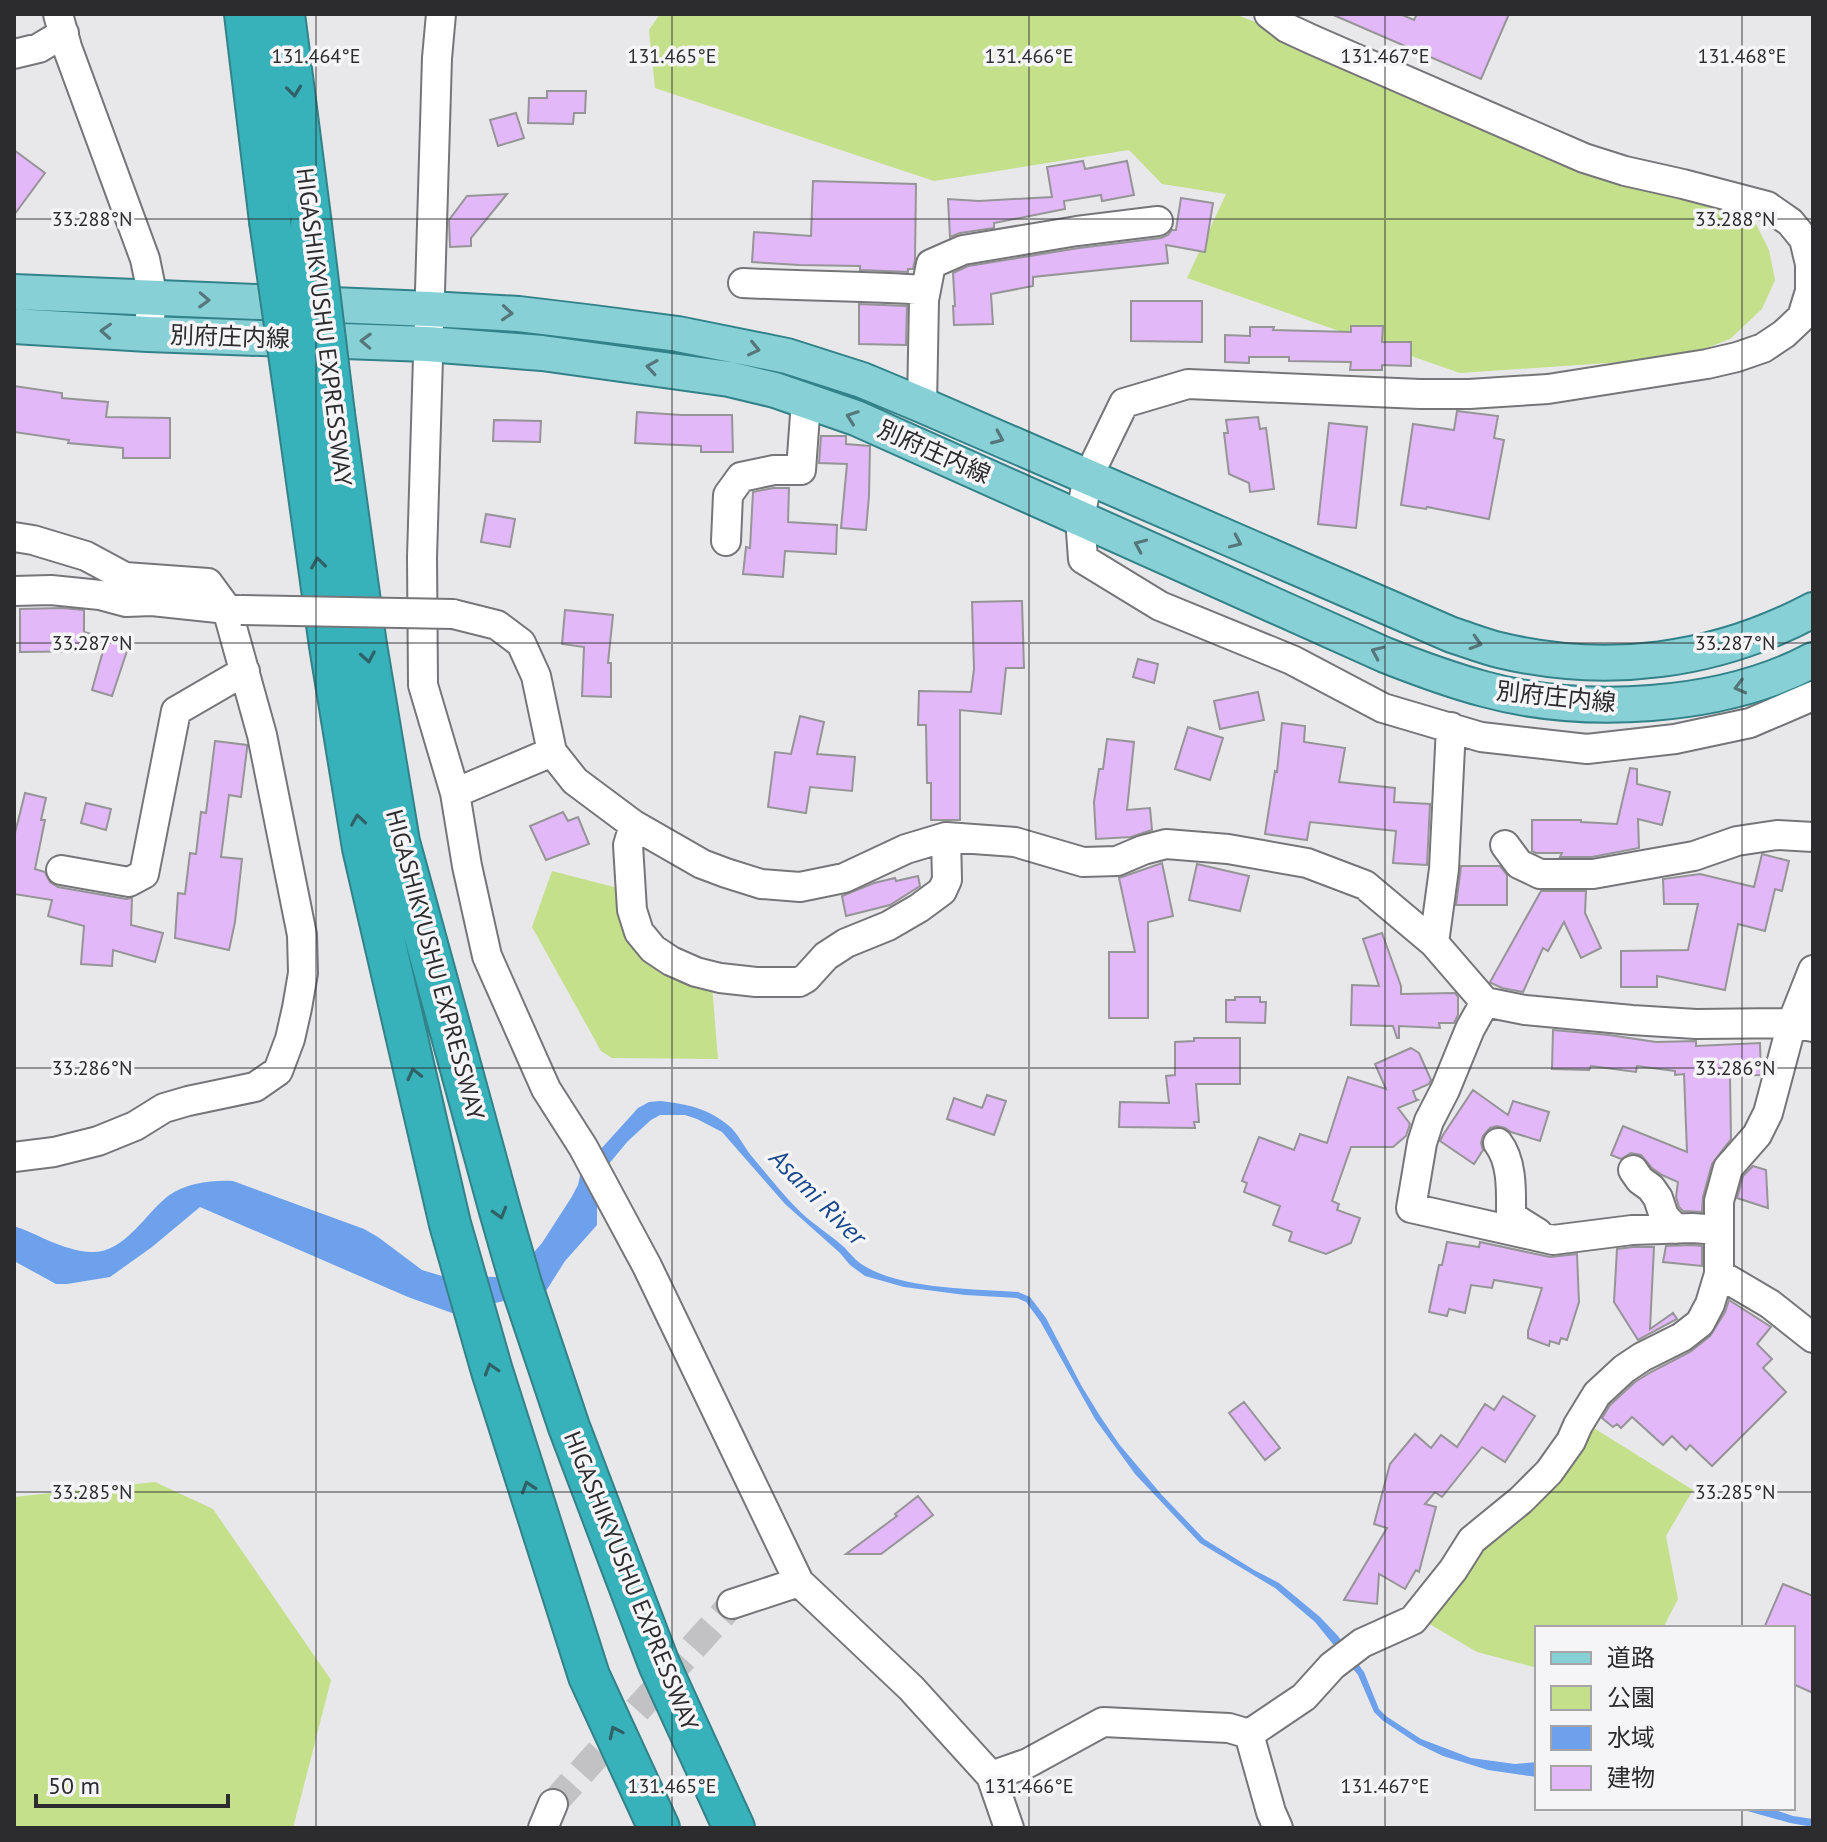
<svg xmlns="http://www.w3.org/2000/svg" width="1827" height="1842" viewBox="0 0 1827 1842" font-family="'PT Sans','Noto Sans JP',sans-serif">
	<style>
		.green { fill: #c4e08b }
		.water { fill: #6da1eb }
		.building { fill: #e2b8f8; stroke: #959496; stroke-width: 2 }
		.lines { fill: none; stroke-linecap: round; stroke-linejoin: round }
		.minor-tunnel { stroke: #c2c2c5; stroke-width: 28; stroke-dasharray: 28 14; stroke-linecap: butt }
		.minor-casing { stroke: #767679; stroke-width: 32 }
		.major-casing { stroke: #338289; stroke-width: 38 }
		.highway-casing { stroke: #338289; stroke-width: 44 }
		.minor { stroke: #fff; stroke-width: 28 }
		.major { stroke: #87d0d6; stroke-width: 34 }
		.highway { stroke: #37b1ba; stroke-width: 40 }
		.minor-bridge-casing { stroke: #767679; stroke-width: 32; stroke-linecap: butt }
		.highway-bridge-casing { stroke: #338289; stroke-width: 44; stroke-linecap: butt }
		.minor-bridge { stroke: #fff; stroke-width: 28 }
		.highway-bridge { stroke: #37b1ba; stroke-width: 40 }
		.oneway { stroke: #306166 }
		.oneway2 { stroke: #55767a }
		.ticks { fill: none; stroke: #2c2c2e; stroke-width: 2; stroke-opacity: 0.45 }
		.labels { text-anchor: middle; stroke-width: 7; stroke-linejoin: round; paint-order: stroke }
		.street-label { font-size: 24px; fill: #2c2c2e; stroke: #f5f5f8 }
		.water-label { font-size: 26px; font-style: italic; fill: #17478a; stroke: #f5f5f8 }
		.ticks-label { font-size: 20px; text-anchor: middle; fill: #2c2c2e; stroke: #f5f5f8; stroke-width: 7; stroke-linejoin: round; paint-order: stroke }
	</style>
	<rect width="100%" height="100%" fill="#e8e8eb"/>
	<path class="green" d="M660,14H1235L1754,220L1769,250L1775,280L1762,309L1730,339L1680,358L1460,373L1187,278L1226,194L1162,184L1129,150L934,181L655,88L649,30Z
		M552,871L626,890L628,913L712,985L718,1059L612,1058L601,1051L532,927Z
		M1589,1425L1693,1490L1666,1536L1678,1599L1663,1628H1537V1668L1477,1652L1426,1622L1486,1537Z
		M155,1482L213,1509L331,1680L293,1828H14V1497Z"/>
	<path class="water" d="M660,1101C687,1104 707,1108 728,1125C739,1134 744,1148 754,1159C771,1179 787,1200 807,1218C819,1228 833,1237 845,1248C852,1256 858,1263 868,1268C905,1289 975,1289 1018,1292L1030,1297L1046,1318L1081,1385L1100,1416L1119,1444L1161,1494L1204,1539L1254,1570L1279,1583L1320,1617L1338,1636L1364,1672L1379,1709L1386,1716L1421,1739L1471,1758L1515,1764L1537,1762V1777L1488,1770L1443,1756L1418,1744L1382,1720L1374,1712L1358,1675L1315,1622L1275,1588L1200,1543L1135,1474L1095,1419L1040,1321L1026,1302L1017,1298L965,1295L904,1287L865,1276L850,1265L840,1253L785,1204L722,1132L697,1119L685,1115H660L651,1120L628,1141L592,1184L597,1205V1225L565,1261L546,1291L452,1313L408,1297L200,1207L152,1247L110,1277L67,1284H56L14,1261V1226C40,1235 62,1250 90,1252C124,1254 144,1215 168,1196C186,1183 212,1180 233,1181L364,1229L378,1237L422,1270L442,1276L497,1277L529,1258L542,1243L571,1198L578,1185L581,1171L638,1108L649,1102Z
		M1737,1808H1769L1793,1816L1813,1819V1827L1790,1823Z"/>
	<path class="building" d="M1331,14H1400L1414,20L1417,14H1509L1481,79Z
		M547,91H586L585,113H574L573,124L528,123L529,98H547Z
		M516,113L524,138L498,146L490,120Z
		M14,150L45,173L14,215Z
		M1083,161L1085,169L1127,161L1134,195L1102,201L1101,195L1064,201L1065,209L994,223V228L960,233L950,237L948,199L979,201L1052,197L1047,167Z
		M813,181L916,184L915,260L913,269H908V272L860,270V266L799,265L752,262L754,232L811,236Z
		M507,194L471,238V246L450,247L449,220L467,196Z
		M1181,198L1213,203L1205,252L1166,245L1168,263L1033,277V286L991,294L993,324L954,325L953,306H955L953,273L968,266L1079,248L1161,238L1168,235L1172,230H1176Z
		M1131,301H1202V342L1131,341Z
		M859,304L907,306L906,345L859,344Z
		M1351,326H1383L1382,342H1411V366L1382,365V370H1350L1351,362L1289,361V357H1249V363L1225,362V335L1250,336V327H1274L1273,330L1351,332Z
		M14,386L62,393V398L108,402L106,417L170,418V458H123V448L68,443L69,440L14,432Z
		M1457,411L1498,416L1494,438L1504,440L1489,519L1427,507L1426,509L1401,505L1413,424L1454,430Z
		M637,412L681,415H732L733,452H701V446L635,443Z
		M1258,417L1260,429L1266,428L1274,489L1250,492L1249,483L1229,474L1224,433H1228L1226,420Z
		M494,420L541,421L540,442L493,441Z
		M1329,423L1367,427L1356,528L1318,524Z
		M821,436H846V444L870,446L869,496L866,530L841,528L847,464L819,463Z
		M773,488H789L788,522L837,525L836,554L785,551L783,577L743,574L746,547L750,548L753,492Z
		M486,514L515,519L510,547L481,542Z
		M1022,601L1024,668H1006L1001,714L960,710V820H931V783H927L926,725H918L919,691L971,692L974,669L972,602Z
		M62,608L84,610V632L129,645L112,696L92,690L103,651L20,652V609Z
		M565,610L613,615L608,663H611V697L582,696L584,647L562,644Z
		M1138,659L1158,664L1154,683L1133,677Z
		M1258,692L1264,720L1220,729L1214,701Z
		M800,716L824,722L817,754L855,757L852,791L810,787L806,813L768,807L775,752L791,754Z
		M1282,723L1305,726L1304,742L1345,748L1339,782L1395,788L1394,802L1430,804L1427,865L1393,863L1396,831L1310,822L1307,840L1265,834L1275,771L1277,772Z
		M1188,727L1223,738L1210,780L1175,769Z
		M1107,739L1134,742L1127,810L1150,808L1152,830L1131,837L1096,839L1094,802L1099,769H1103Z
		M215,741L247,745V749L241,797L229,795L221,857L242,859L235,922L229,950L175,938L178,893L185,894L190,853L196,854L201,812L206,813Z
		M1630,768L1637,769V784L1670,792L1662,825L1638,819L1639,848L1592,857H1560L1562,853H1536L1532,851V820H1581V822L1617,824Z
		M25,793L46,798L41,820H45L35,869L45,872L50,882L58,887L126,899L132,898L131,925L163,933L155,962L113,950L112,966L81,964L84,926L48,916L52,900L14,894V837Z
		M86,803L111,809L106,830L81,823Z
		M563,812L568,821L578,817L589,844L546,860L530,826Z
		M1762,854L1789,861L1782,891L1775,889L1765,931L1738,924L1725,990L1657,976V987H1621V951L1688,950L1698,904H1664L1663,879L1700,874L1754,887Z
		M1162,863L1173,916L1148,922V1018H1109V952H1135L1119,878Z
		M1197,864L1249,876L1240,911L1189,900Z
		M1461,866H1500L1507,875V905H1456Z
		M918,876L920,886L890,905L846,916L842,896L874,883L895,878L896,881Z
		M1541,891H1586L1585,913L1601,948L1581,958L1564,922L1548,951L1543,948L1523,992L1502,988L1491,983L1490,982Z
		M1382,933L1401,986V994L1455,993L1458,997V1015L1454,1023H1439L1440,1028L1399,1026V1038H1397L1393,1026L1351,1025L1352,985L1379,986L1363,939Z
		M1235,997H1260V1002H1266L1265,1023L1226,1022V1000H1235Z
		M1553,1030L1609,1035L1656,1042L1696,1041V1046L1760,1043L1761,1075L1730,1076L1731,1139L1712,1164L1703,1197L1702,1212L1683,1211L1679,1207L1676,1197L1678,1182L1662,1175L1652,1168L1641,1155L1631,1153L1621,1159L1611,1155L1623,1126L1687,1152L1684,1074L1675,1075V1071L1637,1066L1636,1072L1591,1066L1589,1070L1552,1069Z
		M1194,1038H1240V1084H1196L1199,1122H1194L1195,1128L1119,1127L1120,1102L1169,1103L1166,1076L1175,1075V1042L1194,1041Z
		M1411,1048L1419,1053L1431,1080L1429,1084L1413,1091L1416,1099L1418,1100L1398,1108L1410,1124L1406,1136L1393,1147H1351L1332,1201L1339,1204L1337,1210L1360,1218L1351,1243L1326,1254L1289,1241L1292,1232L1273,1225L1280,1206L1244,1192L1247,1183L1242,1181L1259,1137L1294,1150L1300,1134L1327,1143L1348,1077L1386,1089L1375,1064Z
		M1473,1090L1508,1115L1513,1101L1549,1112L1540,1141L1511,1132L1505,1128L1497,1126L1490,1128L1483,1136L1481,1143L1483,1150L1474,1164L1440,1141L1443,1135Z
		M987,1095L1006,1101L994,1135L947,1119L954,1098L982,1108Z
		M1753,1166L1766,1170L1768,1208L1737,1198L1743,1176Z
		M1447,1242L1479,1247L1480,1242L1550,1257L1577,1254L1579,1302L1567,1340L1561,1338L1559,1344L1550,1341L1549,1346L1528,1338V1331L1542,1288L1494,1280L1492,1288L1471,1285L1465,1313L1449,1309L1447,1316L1429,1312L1439,1265H1442Z
		M1692,1245L1702,1246V1266L1663,1262L1666,1246Z
		M1633,1247H1654L1650,1329L1673,1313L1677,1319L1638,1340L1614,1302L1617,1249Z
		M1729,1300L1771,1327L1757,1344L1772,1359L1763,1368L1786,1392L1712,1466L1690,1445L1686,1450L1672,1436L1663,1445L1632,1417L1621,1428L1617,1424L1613,1427L1602,1418L1610,1405L1635,1382L1651,1372L1690,1352L1710,1336L1725,1312Z
		M1503,1396L1535,1416L1505,1462L1482,1447L1442,1497L1435,1492L1425,1504L1436,1507L1419,1572L1416,1570L1405,1589L1379,1574L1377,1604L1344,1600L1387,1528L1374,1524L1390,1464L1415,1434L1431,1448L1441,1435L1457,1447L1485,1404L1494,1410Z
		M1244,1402L1280,1448L1265,1460L1229,1413Z
		M918,1496L933,1515L881,1554H846L897,1516L895,1514Z
		M1783,1584L1813,1596V1693L1793,1684V1628H1764Z"/>
	<g class="lines">
		<path class="minor-tunnel" d="M553,1804L732,1604"/>
		<defs>
			<path id="minor" d="M58,14L67,47L145,259L153,298L150,317
				M441,14L437,58L422,557L423,685L455,793L467,866L487,956L546,1089L583,1147L647,1266L799,1582L911,1688L991,1776L1009,1828
				M1269,14L1287,28L1313,40L1584,158L1625,171L1683,184L1767,206L1790,222L1804,239L1810,264V291L1802,317L1784,334L1763,348L1737,357L1707,364L1548,389L1469,394H1420L1188,384L1124,403L1088,477L1080,518L1083,559L1160,606L1292,660L1383,708L1481,737L1587,749L1675,739L1750,723L1813,696
				M14,54L39,48L64,33
				M743,283C804,286 865,286 926,290
				M922,405L924,300L931,264L963,250L1077,231L1158,221
				M14,537L33,540L86,556L125,577L208,583L227,609L237,610
				M726,541L728,495L741,477L774,470H801L806,401
				M14,591L51,590L100,595L126,602L152,601L227,609L262,735L302,935L303,973L297,1008L290,1039L278,1071L255,1087L188,1101L164,1108L135,1126L98,1141L54,1152L14,1157
				M453,614L497,625L521,643L536,676L552,752L575,781L634,825L702,864L726,873L761,884L800,887L844,878L906,849L946,837L1015,842L1083,862L1117,861L1143,850L1166,844L1228,849L1307,863L1365,885L1434,943L1485,1002L1525,1010L1632,1020L1696,1024L1792,1023L1813,1027
				M455,793L552,752
				M634,825L628,845L632,910L639,932L653,949L671,961L696,972L720,978L756,982H799L806,978L826,956L846,943L888,926L919,908L942,891L947,880L946,837
				M1505,845L1519,864L1540,874H1593L1694,856L1737,841L1777,835L1813,837
				M61,870L129,882L144,874L176,711L245,671
				M1434,943L1444,869L1451,727
				M1485,1002L1470,1029L1445,1090L1429,1121L1422,1143L1411,1208L1553,1240L1632,1230L1692,1228L1719,1230
				M1498,1143C1513,1162 1511,1194 1511,1216L1538,1233
				M1633,1170L1640,1180L1651,1188L1658,1198L1664,1216L1676,1229
				M1719,1274L1770,1304L1813,1338
				M732,1604L799,1582
				M1249,1734L1271,1812L1278,1828
				M991,1776L1028,1763L1103,1722L1229,1728L1249,1734L1304,1697L1332,1666L1362,1643L1413,1620L1453,1570L1472,1540L1521,1500L1549,1472L1571,1441L1578,1425L1597,1394L1624,1369L1642,1357L1682,1337L1700,1323L1710,1304L1719,1274V1201L1728,1168L1757,1135L1768,1113L1792,1023L1813,970
				M543,1828L553,1804"/>
			<path id="major" d="M14,292L429,309L519,314L594,323L678,334L787,356L862,380L922,405L1452,635C1468,640 1483,646 1499,650C1607,676 1715,662 1813,610
				M14,326L148,334L427,344L542,353L729,379L775,390L856,418L1385,655C1418,668 1450,680 1484,689C1583,716 1721,709 1813,660"/>
			<path id="highway" d="M245,14L270,221
				M284,14L311,225
				M297,409L330,646L363,848L450,1224L492,1371L589,1676L659,1828
				M334,414L366,645L399,842L500,1211L521,1284L569,1427L659,1664L734,1828"/>
		</defs>
		<use href="#minor" class="minor-casing"/>
		<use href="#major" class="major-casing"/>
		<use href="#highway" class="highway-casing"/>
		<use href="#minor" class="minor"/>
		<use href="#major" class="major"/>
		<use href="#highway" class="highway"/>
		<defs>
			<path id="minor-bridge" d="M241,610L453,614"/>
			<path id="highway-bridge" d="M270,221L297,409
				M311,225L334,414"/>
		</defs>
		<use href="#minor-bridge" class="minor-bridge-casing"/>
		<use href="#highway-bridge" class="highway-bridge-casing"/>
		<use href="#minor-bridge" class="minor-bridge"/>
		<use href="#highway-bridge" class="highway-bridge"/>
	</g>
	<defs><path id="oneway-chevron" d="M-2-3.5L2.5 0L-2 3.5" fill="none" stroke-width="1.6" stroke-linecap="round" stroke-linejoin="round" transform="scale(2)"/></defs>
	<g class="oneway">
		<use href="#oneway-chevron" transform="translate(294 91) rotate(83)"/>
		<use href="#oneway-chevron" transform="translate(318 563) rotate(-98)"/>
		<use href="#oneway-chevron" transform="translate(368 657) rotate(80)"/>
		<use href="#oneway-chevron" transform="translate(358 820) rotate(-99)"/>
		<use href="#oneway-chevron" transform="translate(414 1074) rotate(-103)"/>
		<use href="#oneway-chevron" transform="translate(500 1213) rotate(74)"/>
		<use href="#oneway-chevron" transform="translate(491 1369) rotate(-107)"/>
		<use href="#oneway-chevron" transform="translate(528 1487) rotate(-108)"/>
		<use href="#oneway-chevron" transform="translate(615 1732) rotate(-115)"/>
	</g>
	<g class="oneway2">
		<use href="#oneway-chevron" transform="translate(204 300) rotate(2)"/>
		<use href="#oneway-chevron" transform="translate(507 313) rotate(4)"/>
		<use href="#oneway-chevron" transform="translate(106 331) rotate(-177)"/>
		<use href="#oneway-chevron" transform="translate(366 341) rotate(-178)"/>
		<use href="#oneway-chevron" transform="translate(754 349) rotate(13)"/>
		<use href="#oneway-chevron" transform="translate(652 367) rotate(-171)"/>
		<use href="#oneway-chevron" transform="translate(852 417) rotate(-160)"/>
		<use href="#oneway-chevron" transform="translate(998 438) rotate(23)"/>
		<use href="#oneway-chevron" transform="translate(1236 542) rotate(24)"/>
		<use href="#oneway-chevron" transform="translate(1140 545) rotate(-156)"/>
		<use href="#oneway-chevron" transform="translate(1476 643) rotate(17)"/>
		<use href="#oneway-chevron" transform="translate(1377 652) rotate(-156)"/>
		<use href="#oneway-chevron" transform="translate(1740 687) rotate(166)"/>
	</g>
	<path class="ticks" d="M316,14V1828M672,14V1828M1029,14V1828M1385,14V1828M1742,14V1628M14,219H1813M14,643H1813M14,1068H1813M14,1492H1813M1742,1808V1828"/>
	<g class="labels">
		<g class="street-label">
			<text transform="translate(324 327) rotate(83)" y="8">HIGASHIKYUSHU EXPRESSWAY</text>
			<text transform="translate(230 337) rotate(2)" y="8">別府庄内線</text>
			<text transform="translate(934 452) rotate(24)" y="8">別府庄内線</text>
			<text transform="translate(1556 697) rotate(6)" y="8">別府庄内線</text>
			<text transform="translate(435 965) rotate(75)" y="8">HIGASHIKYUSHU EXPRESSWAY</text>
			<text transform="translate(631 1581) rotate(68)" y="8">HIGASHIKYUSHU EXPRESSWAY</text>
		</g>
		<g class="water-label">
			<text transform="translate(818 1197) rotate(45)" y="9">Asami River</text>
		</g>
	</g>
	<g class="ticks-label">
		<text x="316" y="63">131.464°E</text>
		<text x="672" y="63">131.465°E</text>
		<text x="1029" y="63">131.466°E</text>
		<text x="1385" y="63">131.467°E</text>
		<text x="1742" y="63">131.468°E</text>
		<text x="92" y="226">33.288°N</text>
		<text x="1735" y="226">33.288°N</text>
		<text x="92" y="650">33.287°N</text>
		<text x="1735" y="650">33.287°N</text>
		<text x="92" y="1075">33.286°N</text>
		<text x="1735" y="1075">33.286°N</text>
		<text x="92" y="1499">33.285°N</text>
		<text x="1735" y="1499">33.285°N</text>
		<text x="672" y="1793">131.465°E</text>
		<text x="1029" y="1793">131.466°E</text>
		<text x="1385" y="1793">131.467°E</text>
	</g>
	<rect width="1827" height="1842" fill="none" stroke="#2c2c2e" stroke-width="32"/>
	<rect x="1535" y="1626" width="260" height="184" fill="#f5f5f8" stroke="#a5a5a7" stroke-width="2"/>
	<rect x="1551" y="1652" width="40" height="12" fill="#87d0d6" stroke="#a5a5a7" stroke-width="2"/>
	<text x="1607" y="1666" font-size="24" fill="#2c2c2e">道路</text>
	<rect x="1551" y="1686" width="40" height="24" fill="#c4e08b" stroke="#a5a5a7" stroke-width="2"/>
	<text x="1607" y="1706" font-size="24" fill="#2c2c2e">公園</text>
	<rect x="1551" y="1726" width="40" height="24" fill="#6da1eb" stroke="#a5a5a7" stroke-width="2"/>
	<text x="1607" y="1746" font-size="24" fill="#2c2c2e">水域</text>
	<rect x="1551" y="1766" width="40" height="24" fill="#e2b8f8" stroke="#a5a5a7" stroke-width="2"/>
	<text x="1607" y="1786" font-size="24" fill="#2c2c2e">建物</text>
	<path d="M36 1794v12h192v-12" fill="none" stroke="#2c2c2e" stroke-width="4"/>
	<text x="48" y="1794" font-size="24" fill="#2c2c2e" stroke="#f5f5f8" stroke-width="6" paint-order="stroke">50 m</text>
</svg>
